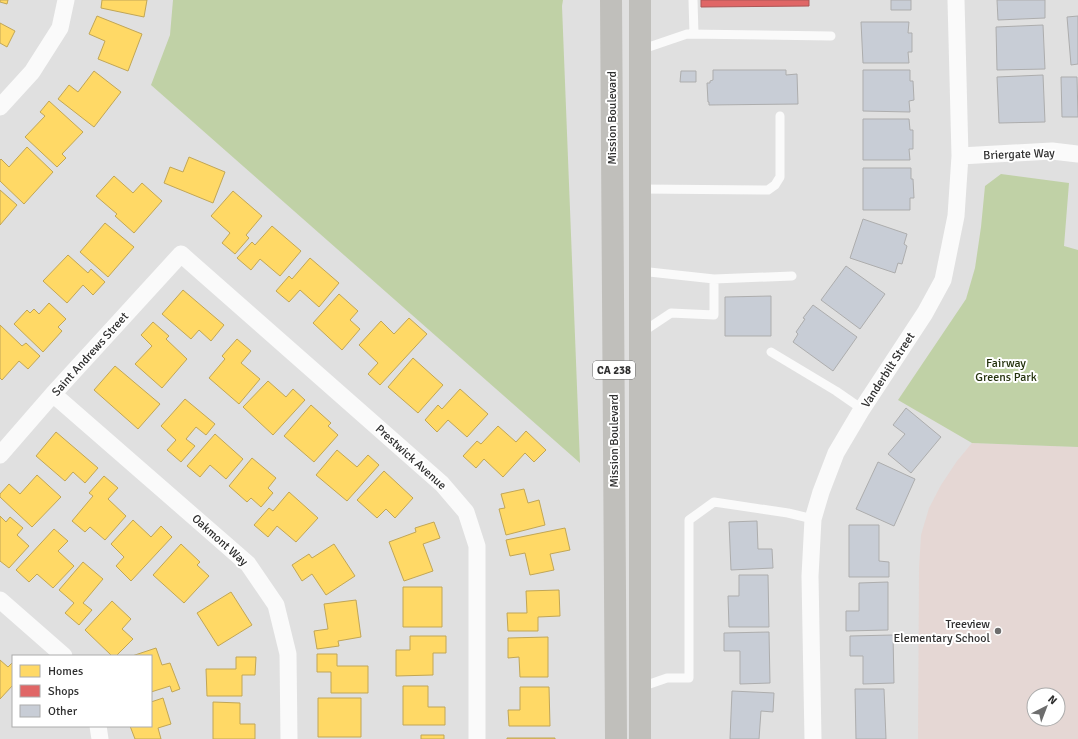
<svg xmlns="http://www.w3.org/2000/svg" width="1078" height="739" viewBox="0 0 1078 739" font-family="Signika,sans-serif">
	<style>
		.education { fill: #e5d7d4; fill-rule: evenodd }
		.green { fill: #c0d1a6 }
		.homes { fill: #ffd966; stroke: #c1a656 }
		.shops { fill: #e06666; stroke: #ab5656 }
		.building { fill: #c8cdd6; stroke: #adadad }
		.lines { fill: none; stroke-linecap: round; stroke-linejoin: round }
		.lane { stroke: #fafafa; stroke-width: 9 }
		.street { stroke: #fafafa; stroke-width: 17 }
		.primary { stroke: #c0bfbb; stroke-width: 22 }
		.poi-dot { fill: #6d6d6d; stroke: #fff; stroke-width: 1.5 }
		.labels { text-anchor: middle; stroke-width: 4; stroke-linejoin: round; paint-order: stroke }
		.shield { fill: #fff; stroke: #6d6d6d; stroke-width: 1 }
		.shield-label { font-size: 11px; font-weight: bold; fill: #2f2f2f }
		.street-label { font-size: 12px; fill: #2f2f2f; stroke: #fff }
		.park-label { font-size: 12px; fill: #25320e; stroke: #fff }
		.poi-label { font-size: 12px; fill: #2f2f2f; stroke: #fff; text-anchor: end }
	</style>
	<rect width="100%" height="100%" fill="#e0e0e0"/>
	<path class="education" d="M972,443L1078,447V739H918L919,567L921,535L929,508L941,485L957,461ZM1034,695H1058V719H1034Z"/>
	<path class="green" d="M173,0H563L562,6L580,463L151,85L170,35Z
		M1001,174L1069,183L1064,246L1078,250V447L972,443L898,400L966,299L975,268L981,227L985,186Z"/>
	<path class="homes" d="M0,0H8L7,4L0,2Z
		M102,0H147L144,17L101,8Z
		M97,16L142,34L128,71L98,59L105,41L89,34Z
		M0,23L15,31L7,47L0,43Z
		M94,71L121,92L94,127L58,99L69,85L78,92Z
		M49,101L83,132L62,154L66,158L57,167L25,137L45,116L40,112Z
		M27,147L53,172L24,204L0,181V160L1,159L9,167Z
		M189,157L225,172L213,203L164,183L170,167L183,172Z
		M114,176L133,193L142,183L162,201L134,233L115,216L117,214L96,196Z
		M0,190L17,205L0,225Z
		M233,191L262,216L246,235L249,238L235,254L222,243L230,233L211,216Z
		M105,223L134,247L108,277L80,252Z
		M272,226L301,251L280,276L260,259L251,270L237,258L252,242L255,245Z
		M68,255L88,273L91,269L105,282L93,295L83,285L67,303L43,281Z
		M310,258L339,283L319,307L300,290L289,302L276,291L289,276L292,279Z
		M183,290L224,325L211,341L199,330L191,339L162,314Z
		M339,294L358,311L350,320L360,329L342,350L313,323Z
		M49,303L66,319L58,327L62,331L43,352L14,324L27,310L30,313L34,309L39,314Z
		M409,318L427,334L380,385L368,374L378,363L359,345L381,321L394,334Z
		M153,322L169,336L166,339L187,359L162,388L135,364L152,346L141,335Z
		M0,325L22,346L26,343L40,356L28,369L19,361L2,380L0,378Z
		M237,339L251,351L241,363L260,379L239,404L209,378L225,359L222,356Z
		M413,358L443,385L418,413L388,387Z
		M115,366L160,404L138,429L94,390Z
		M268,381L286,397L293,389L305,400L273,435L243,407Z
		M460,389L488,414L467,437L448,420L437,432L425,420L438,405L442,409Z
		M185,399L215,424L206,435L196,427L186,439L195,446L181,462L167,450L176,440L161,426Z
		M311,405L331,423L328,426L338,435L314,462L284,436Z
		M498,426L516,442L526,431L546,450L534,462L525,453L503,477L484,459L476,468L463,456L477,441L481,444Z
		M56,432L98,468L85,483L73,472L65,481L36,456Z
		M215,434L243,459L226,479L210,465L200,477L187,466Z
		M337,450L357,467L368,455L379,465L347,501L316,475Z
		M252,458L276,478L268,488L273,493L261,507L251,498L247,502L229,486Z
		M384,471L413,498L395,518L386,509L377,518L357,500Z
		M37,475L61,497L32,527L0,497V494L9,484L20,494Z
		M104,476L118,488L108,499L126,516L105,540L90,527L85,532L72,521L93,496L89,493Z
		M524,489L528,503L539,500L545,525L506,535L499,509L505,508L501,494Z
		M289,492L318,518L296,542L277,526L268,537L254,525L269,508L273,511Z
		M0,516L6,522L10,517L23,528L17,535L29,546L9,568L0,561Z
		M133,520L151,537L161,526L172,537L131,581L116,566L124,557L111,544Z
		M434,522L440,538L423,544L433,571L404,581L389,542L416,532L415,528Z
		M565,528L570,550L550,554L554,570L530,575L525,553L510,556L506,540Z
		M54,529L68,541L58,551L74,566L53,588L37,574L29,582L16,570Z
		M181,544L200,562L197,565L209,576L184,603L153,575Z
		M334,544L355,576L326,595L312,574L302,581L292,565L309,554L312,558Z
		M83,562L103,579L83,603L92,610L79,625L65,613L74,603L59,590Z
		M403,587H442V627H403Z
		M559,590L560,616L538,617V631H508L507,613H527L526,591Z
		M231,592L252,625L218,646L197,613Z
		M356,600L361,637L338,641L339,646L317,649L314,631L328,629L324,604Z
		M112,601L131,619L122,629L133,639L116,656H112L85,630Z
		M410,636H446V653H433V675L396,676V650H410Z
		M548,637V677H520L519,657L508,658V638Z
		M156,648L162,665L170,663L180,689L172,692L170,686L151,692V656H132Z
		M317,654H337V666H368V693H331V672H317Z
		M236,657H256L255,675H242V696H207L206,669H236Z
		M0,660L8,667L13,662V685L0,699Z
		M403,686H428V707H445V725H403Z
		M520,687H549L550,726H509L508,710H520Z
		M163,698L171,724L158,728L161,739H135L130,726H151V702Z
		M318,698H361V737H318Z
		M213,702L240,703V724H255V739H213Z
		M421,735H444V739H421Z
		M507,738H555V739H507Z"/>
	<path class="shops" d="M701,0H809V6L701,7Z"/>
	<path class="building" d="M891,0H911V10H891Z
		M997,0H1045V18L998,20Z
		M1078,16V64L1071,65L1067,17Z
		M861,22H909L908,33H912V52H908L909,63H863Z
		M1043,25L1045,69L997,70L996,27Z
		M713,70H786V75L797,74L798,104L709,105V102H708L707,83H710V81L713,80Z
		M863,70H910V81H913L914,100L909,101L910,112L863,111Z
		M681,71H696V82H680Z
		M1043,75L1045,122L999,123L997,77Z
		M1061,77H1077L1078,117H1062Z
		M863,119H909L910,130H913V149H909L910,160H863Z
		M863,168H911V179H913L914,198H910V210H863Z
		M863,219L907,234L904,244L907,246L902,264L898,263L895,273L850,258Z
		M846,266L885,294L860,329L821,300Z
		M771,296V336H725V297Z
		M813,305L857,337L833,371L793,342L798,334L796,332L805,319L803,318Z
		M906,408L941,437L911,473L888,454L905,434L893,425Z
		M878,462L915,479L894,526L856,509Z
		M757,521L758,549H772L773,568L731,570L729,522Z
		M849,525H879V561L889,562V577H849Z
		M739,575H768L769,627H729L728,596H739Z
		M888,582V630L846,631V611H859V583Z
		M769,632L770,683L740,684V651H724V633Z
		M893,635L894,683L863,684V656H850V636Z
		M855,689H884L886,739H856Z
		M732,691L774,693L773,712L761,711L759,739H730Z"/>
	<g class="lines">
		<path class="lane" d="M693,0L694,34
			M640,50L687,34L831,36
			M640,189L768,190L775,185L780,177V116
			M640,271L714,279V315L671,313L641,333
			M714,279L792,276
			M771,352L836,391L862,409
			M641,687L667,678H689V520L714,502L788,513L813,519"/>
		<path class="street" d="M0,107L32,72L60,28L66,0
			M960,156L1052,151L1078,154
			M53,394L248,564L276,605L288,654L289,739
			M0,455L53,394L181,254L442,484L466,512L477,546V739
			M0,600L64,656
			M98,726L100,739
			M813,739L810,576L813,519L821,492L836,453L862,409L925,313L943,280L956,216L960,156L956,0"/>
		<path class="primary" d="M611,0L616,739
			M640,0V739"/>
	</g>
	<circle class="poi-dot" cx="998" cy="631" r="4"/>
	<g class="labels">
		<rect class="shield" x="593" y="361" width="42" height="18" rx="3"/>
		<g class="shield-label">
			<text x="614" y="374">CA 238</text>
		</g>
		<g class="street-label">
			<text transform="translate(612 118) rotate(-90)" y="4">Mission Boulevard</text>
			<text transform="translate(1019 154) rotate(-2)" y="4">Briergate Way</text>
			<text transform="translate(90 354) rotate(-48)" y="4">Saint Andrews Street</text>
			<text transform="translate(888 370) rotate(-57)" y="4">Vanderbilt Street</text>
			<text transform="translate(614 441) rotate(-90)" y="4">Mission Boulevard</text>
			<text transform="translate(411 457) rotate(42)" y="4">Prestwick Avenue</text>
			<text transform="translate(220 540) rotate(42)" y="4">Oakmont Way</text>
		</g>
		<g class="park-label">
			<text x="1006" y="367">Fairway<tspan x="1006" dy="14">Greens Park</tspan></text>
		</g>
		<g class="poi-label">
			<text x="990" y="628">Treeview<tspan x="990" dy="14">Elementary School</tspan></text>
		</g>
	</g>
	<rect x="12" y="655" width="140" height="72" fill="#ffffff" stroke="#acacac"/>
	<rect x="20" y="665" width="20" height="12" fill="#ffd966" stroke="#acacac"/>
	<text x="48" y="675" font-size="12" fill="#2f2f2f">Homes</text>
	<rect x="20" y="685" width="20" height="12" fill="#e06666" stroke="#acacac"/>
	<text x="48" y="695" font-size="12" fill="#2f2f2f">Shops</text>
	<rect x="20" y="705" width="20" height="12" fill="#c8cdd6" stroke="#acacac"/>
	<text x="48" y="715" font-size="12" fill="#2f2f2f">Other</text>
	<g transform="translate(1046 707) rotate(42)"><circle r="19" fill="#ffffff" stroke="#acacac"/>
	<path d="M0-3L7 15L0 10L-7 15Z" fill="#6d6d6d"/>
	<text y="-6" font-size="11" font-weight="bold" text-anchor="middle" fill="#2f2f2f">N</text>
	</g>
</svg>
